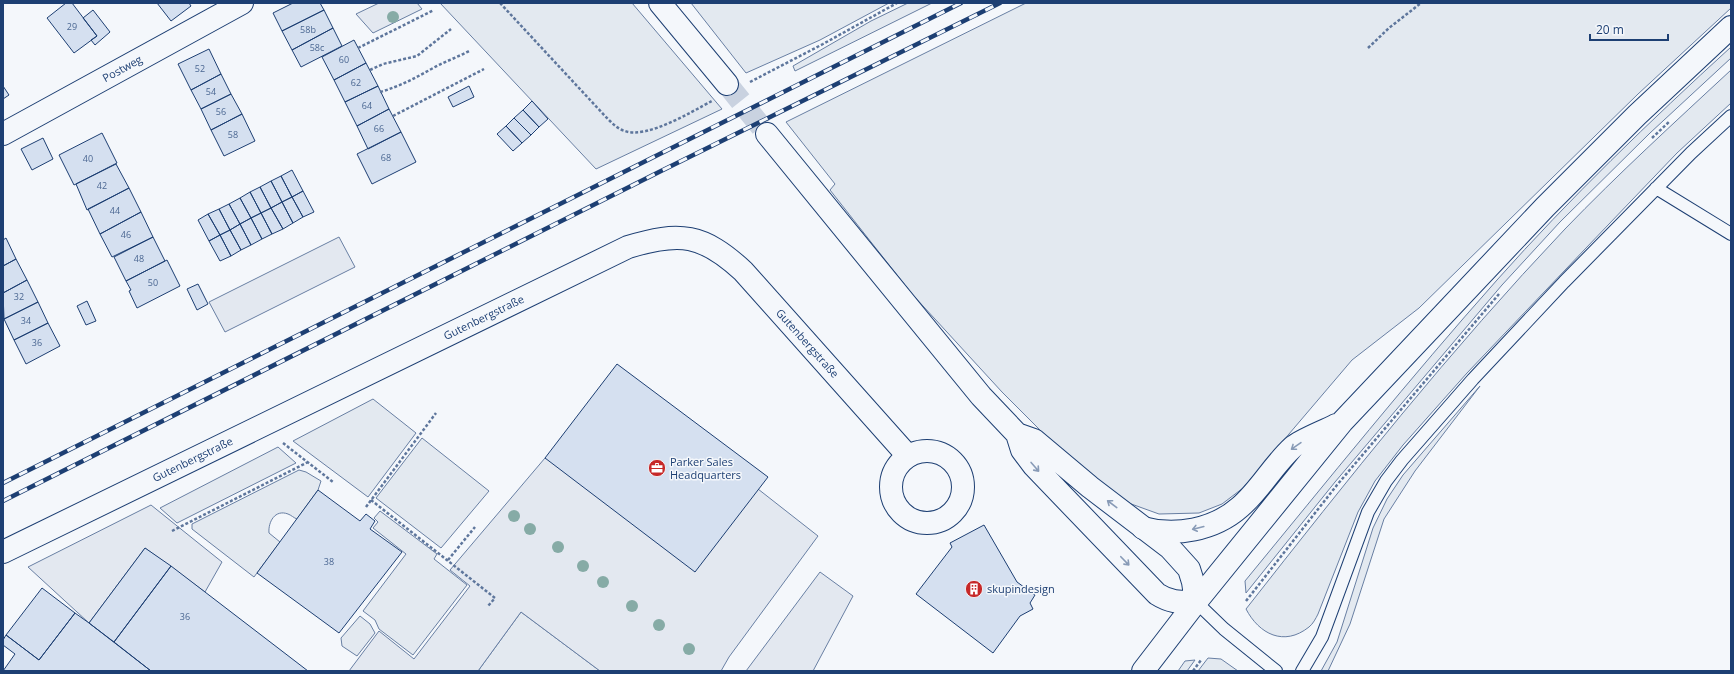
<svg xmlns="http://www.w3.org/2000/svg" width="1734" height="674" viewBox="0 0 1734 674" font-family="'Open Sans',sans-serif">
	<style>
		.green { fill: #e3e9f0; stroke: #687fa3 }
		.parking { fill: #e3e8f0; stroke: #687fa3 }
		.building { fill: #d5e0f0; stroke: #1d3f73 }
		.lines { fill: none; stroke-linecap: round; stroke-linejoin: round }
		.tertiary-tunnel { stroke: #c9d2e0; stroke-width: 22; stroke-dasharray: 22 11; stroke-linecap: butt }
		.service-casing { stroke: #1d3f73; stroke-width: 14 }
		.minor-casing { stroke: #1d3f73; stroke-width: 24 }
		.tertiary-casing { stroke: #1d3f73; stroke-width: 24 }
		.primary-casing { stroke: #1d3f73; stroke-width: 24 }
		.path { stroke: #5e769c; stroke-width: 2.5; stroke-dasharray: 3 2; stroke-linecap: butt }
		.service { stroke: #f4f7fb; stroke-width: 12 }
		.minor { stroke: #f4f7fb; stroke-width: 22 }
		.tertiary { stroke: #f4f7fb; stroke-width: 22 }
		.primary { stroke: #f4f7fb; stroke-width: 22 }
		.rail-casing { stroke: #1d3f73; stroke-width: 4.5 }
		.rail { stroke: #f4f7fb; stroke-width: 3; stroke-dasharray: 9; stroke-linecap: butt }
		.tree { fill: #86aba6 }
		.oneway { stroke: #889bb7 }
		.labels { text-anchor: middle; stroke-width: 3; stroke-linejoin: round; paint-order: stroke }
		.number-label { font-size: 9px; fill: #4b6792 }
		.street-label { font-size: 11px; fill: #1d3f73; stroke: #f4f7fb }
		.poi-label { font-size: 11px; fill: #1d3f73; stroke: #f4f7fb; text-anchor: start }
	</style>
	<rect width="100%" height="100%" fill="#f4f7fb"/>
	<path class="green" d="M440,3H632L722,109L596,169Z
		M691,3H889L820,40L746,73Z
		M908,3H932L795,71L793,66L871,21Z
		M1026,3H1731V8L1638,94L1419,308L1352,360L1243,488L1222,504L1199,513L1159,514L1123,501L1055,445L1002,392L912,294L830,190L835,184L786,122Z
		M1731,47V58L1650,133L1560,222L1502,285L1335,482L1246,593L1245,581C1328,480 1410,378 1497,280C1570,198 1650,121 1731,47Z
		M1731,70V103L1677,153L1586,248L1467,373L1403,445L1375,481L1358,512L1318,614C1316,618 1313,624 1309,627C1284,647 1259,634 1246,609C1348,479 1451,349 1565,229C1618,174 1675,122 1731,70Z
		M1480,386L1415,471L1384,519L1350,624L1328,671H1321L1337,642L1373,528L1387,499L1403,475Z
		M373,399L416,433L368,497L293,441Z
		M422,438L489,491L441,548L376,498Z
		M278,447L296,463L177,523L160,508Z
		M299,470L306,472L321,481L318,490L297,519C294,518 291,515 288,514C275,509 268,522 269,533L280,542L254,577L192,529V524Z
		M380,511L437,554L434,559L467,585L413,655L379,629L375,620L363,611L406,554L373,528L378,522L374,518Z
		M521,612L600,671H478Z
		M360,616L370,624L375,633L357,656L342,646L341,638Z
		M1208,658L1221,659L1238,671H1198Z
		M1195,660L1187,671H1178L1185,661Z"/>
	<path class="parking" d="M379,3H417L422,9L373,33L356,14Z
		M339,237L355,267L225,332L209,302Z
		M545,458L758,489L818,536L729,657L721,671H600L521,612L478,671H349L379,631L414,659L470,586L450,570Z
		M151,505L222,562L205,592L145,548L89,623L28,567Z
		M820,572L853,596L813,671H746Z"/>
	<path class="building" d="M66,3H72L97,36L74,53L47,18Z
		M157,3H189L191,6L171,21Z
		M293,3H320L324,10L282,31L273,13Z
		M93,10L110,32L95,45L91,40L97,36L83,18Z
		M324,10L333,28L292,50L282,31Z
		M333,28L342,46L301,67L292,50Z
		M354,40L366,63L334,80L322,57Z
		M209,49L221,74L191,90L178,64Z
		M366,63L378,86L345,102L334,80Z
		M221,74L231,94L201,109L191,90Z
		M3,86L9,95L3,99Z
		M378,86L389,109L357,126L345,102Z
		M469,86L474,97L453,107L448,97Z
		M231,94L242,114L211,130L201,109Z
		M532,101L548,119L539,127L523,110Z
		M389,109L401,132L368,149L357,126Z
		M523,110L539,127L531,135L514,118Z
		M242,114L255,141L224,156L211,130Z
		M514,118L531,135L522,143L506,126Z
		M506,126L522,143L513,151L497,134Z
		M401,132L416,162L372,184L357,154Z
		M102,133L117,163L74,185L59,155Z
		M43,138L53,159L32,170L21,149Z
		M116,164L129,188L87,210L76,184Z
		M292,170L303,191L292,197L281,176Z
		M281,176L292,197L282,202L271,181Z
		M271,181L282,202L271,208L260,187Z
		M260,187L271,208L261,213L250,192Z
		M129,188L141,212L100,234L88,209Z
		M303,191L314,212L303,217L292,197Z
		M250,192L261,213L251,218L240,198Z
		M292,197L303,217L293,223L282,202Z
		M240,198L251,218L240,224L229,204Z
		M282,202L293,223L283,229L271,208Z
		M229,204L240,224L230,230L219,209Z
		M271,208L283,229L272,234L261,213Z
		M219,209L230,230L220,235L208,214Z
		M141,212L153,237L112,257L100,234Z
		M261,213L272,234L262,239L251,218Z
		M208,214L220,235L209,241L198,220Z
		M251,218L262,239L251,245L240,224Z
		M240,224L251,245L241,250L230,230Z
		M230,230L241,250L231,256L220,235Z
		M220,235L231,256L220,261L209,241Z
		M153,237L165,261L126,281L114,257Z
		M6,238L16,259L3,266V240Z
		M16,259L27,280L3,293V266Z
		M167,260L180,286L137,308L129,291L131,290L126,281Z
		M27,280L38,302L4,319L3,293Z
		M198,284L208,304L197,310L187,289Z
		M87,301L96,321L86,325L77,306Z
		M38,302L48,323L14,340L4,319Z
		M48,323L60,346L26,364L14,340Z
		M617,364L768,477L695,572L545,458Z
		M318,490L360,521L366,514L375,521L370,529L402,552L339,633L257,573Z
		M984,525L1017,582L1035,595L1030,603L1033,609L1020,616L993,653L916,594L952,547L950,543Z
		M145,548L171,566L114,642L89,623Z
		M171,566L205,592L308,671H151L114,642Z
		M42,588L75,613L39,660L6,635Z
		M75,613L89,623L151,671H3L15,654L3,645V640L6,635L39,660Z"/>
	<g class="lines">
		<path class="tertiary-tunnel" d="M727,84L767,134"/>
		<defs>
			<path id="service" d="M1656,188L1731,234
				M1196,602L1224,629L1276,671
				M1302,671L1322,637L1368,512L1386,481L1402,460L1473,379L1564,282L1691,153L1731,116"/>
			<g id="minor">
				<path id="s1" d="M3,134L242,3"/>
				<circle cx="927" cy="487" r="36"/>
				<path id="s2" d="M3,552L628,247C680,231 703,234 743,271L908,456"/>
			</g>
			<path id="tertiary" d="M660,3L727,84
				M767,134L981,396L1017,434L1034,440L1090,487L1170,548L1189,569L1193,582L1196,602C1181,602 1171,603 1157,594L1034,466L1022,450L1017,434"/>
			<path id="primary" d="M1143,528C1175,537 1214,530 1240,507C1260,490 1273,465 1293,447C1301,440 1325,431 1336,425
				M1143,671L1196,602L1342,422L1545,207L1637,115L1731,27"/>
		</defs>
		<use href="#service" class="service-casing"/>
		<use href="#minor" class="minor-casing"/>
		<use href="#tertiary" class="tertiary-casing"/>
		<use href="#primary" class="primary-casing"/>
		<path class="path" d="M500,3L605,116C611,122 617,129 625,131C647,139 691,112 712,101
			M358,48L434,10
			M1368,48L1389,28L1421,3
			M370,70L383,64L417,56L451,29
			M750,82L823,44L897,3
			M380,92C401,86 417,77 435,67C446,61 458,57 469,51
			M393,116L484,69
			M1652,138L1670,121
			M283,443L333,482
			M371,500L495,598L488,606
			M366,507L436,413
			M172,531L308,462
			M448,560L475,527
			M1246,601L1337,485L1499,294
			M1193,671L1201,660"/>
		<use href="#service" class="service"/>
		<use href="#minor" class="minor"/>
		<use href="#tertiary" class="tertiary"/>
		<use href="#primary" class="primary"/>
		<defs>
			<path id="rail" d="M3,483L961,3
				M3,501L661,171L1000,3"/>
		</defs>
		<use href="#rail" class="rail-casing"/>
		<use href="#rail" class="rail"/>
	</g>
	<g class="tree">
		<circle cx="393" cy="17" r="6"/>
		<circle cx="514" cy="516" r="6"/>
		<circle cx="530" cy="529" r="6"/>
		<circle cx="558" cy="547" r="6"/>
		<circle cx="583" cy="566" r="6"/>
		<circle cx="603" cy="582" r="6"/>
		<circle cx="632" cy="606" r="6"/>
		<circle cx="659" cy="625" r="6"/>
		<circle cx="689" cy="649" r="6"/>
	</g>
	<defs><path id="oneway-shaft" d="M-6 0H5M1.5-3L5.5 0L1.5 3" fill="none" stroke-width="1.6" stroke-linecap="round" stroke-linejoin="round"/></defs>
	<g class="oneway">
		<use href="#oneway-shaft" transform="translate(1296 446) rotate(145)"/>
		<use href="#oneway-shaft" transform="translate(1035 467) rotate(49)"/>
		<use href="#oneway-shaft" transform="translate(1112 504) rotate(-143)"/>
		<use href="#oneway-shaft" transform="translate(1198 528) rotate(166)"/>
		<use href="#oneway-shaft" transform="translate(1125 561) rotate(46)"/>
	</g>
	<defs>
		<symbol id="office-disc" viewBox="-11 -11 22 22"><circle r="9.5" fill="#c62828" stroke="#f4f7fb"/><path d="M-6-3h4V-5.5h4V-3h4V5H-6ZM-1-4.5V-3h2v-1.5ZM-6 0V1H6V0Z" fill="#fff"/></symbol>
		<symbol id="building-disc" viewBox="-11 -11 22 22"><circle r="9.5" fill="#c62828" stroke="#f4f7fb"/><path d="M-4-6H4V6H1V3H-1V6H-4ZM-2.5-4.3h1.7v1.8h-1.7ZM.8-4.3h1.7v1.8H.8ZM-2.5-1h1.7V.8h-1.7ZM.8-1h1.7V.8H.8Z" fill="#fff"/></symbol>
	</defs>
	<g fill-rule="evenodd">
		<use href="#office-disc" x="647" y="458" width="20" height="20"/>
		<use href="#building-disc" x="964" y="579" width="20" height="20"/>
	</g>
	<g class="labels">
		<g class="number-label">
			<text x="72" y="30">29</text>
			<text x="308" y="33">58b</text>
			<text x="317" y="51">58c</text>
			<text x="344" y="63">60</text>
			<text x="200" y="72">52</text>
			<text x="356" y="86">62</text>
			<text x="211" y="95">54</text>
			<text x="367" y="109">64</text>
			<text x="221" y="115">56</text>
			<text x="379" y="132">66</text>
			<text x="233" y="138">58</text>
			<text x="386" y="161">68</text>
			<text x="88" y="162">40</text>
			<text x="102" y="189">42</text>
			<text x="115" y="214">44</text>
			<text x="126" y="238">46</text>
			<text x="139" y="262">48</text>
			<text x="153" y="286">50</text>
			<text x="19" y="300">32</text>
			<text x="26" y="324">34</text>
			<text x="37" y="346">36</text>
			<text x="329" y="565">38</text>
			<text x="185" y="620">36</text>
		</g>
		<g class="street-label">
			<text dy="4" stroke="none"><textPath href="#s1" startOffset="136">Postweg</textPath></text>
			<text dy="4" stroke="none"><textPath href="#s2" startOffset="535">Gutenbergstraße</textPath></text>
			<text dy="4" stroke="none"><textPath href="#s2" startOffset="918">Gutenbergstraße</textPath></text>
			<text dy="4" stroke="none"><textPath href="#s2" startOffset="211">Gutenbergstraße</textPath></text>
		</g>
		<g class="poi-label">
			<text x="670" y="466">Parker Sales<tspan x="670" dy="13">Headquarters</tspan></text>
			<text x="987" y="593">skupindesign</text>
		</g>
	</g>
	<rect width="1734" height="674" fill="none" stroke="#1d3f73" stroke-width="8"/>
	<path d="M1590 34v6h78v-6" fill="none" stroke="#1d3f73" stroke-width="2"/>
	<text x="1596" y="34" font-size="12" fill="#1d3f73" stroke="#f4f7fb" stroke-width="3" paint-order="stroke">20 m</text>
</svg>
